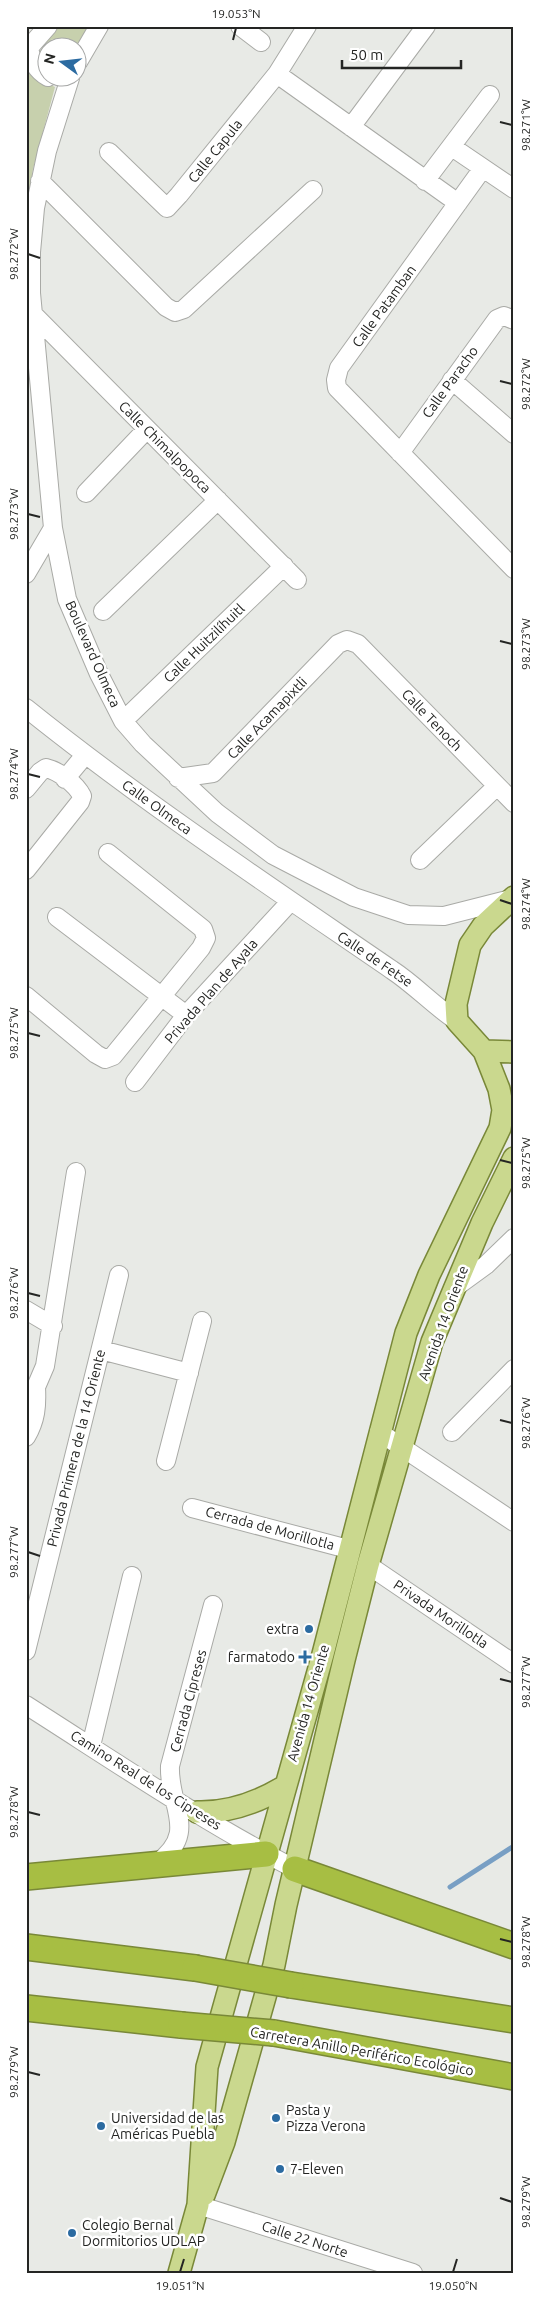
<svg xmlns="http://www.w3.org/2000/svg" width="540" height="2299" viewBox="0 0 540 2299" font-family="Ubuntu,sans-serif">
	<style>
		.green { fill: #c7d0ad }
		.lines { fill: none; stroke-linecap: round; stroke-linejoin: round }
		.stream { stroke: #789fc4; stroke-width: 5 }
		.minor-casing { stroke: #a9aaa6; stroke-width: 20 }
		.major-casing { stroke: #798838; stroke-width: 24 }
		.highway-casing { stroke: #798838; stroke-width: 28 }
		.minor { stroke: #fff; stroke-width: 18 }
		.major { stroke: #cad88e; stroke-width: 21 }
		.highway { stroke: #a7be43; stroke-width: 25 }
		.highway-bridge-casing { stroke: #798838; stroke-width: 28; stroke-linecap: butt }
		.highway-bridge { stroke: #a7be43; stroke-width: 25 }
		.ticks { fill: none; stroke: #242523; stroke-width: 2 }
		.poi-dot { fill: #2c6ba1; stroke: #fff; stroke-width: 2 }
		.labels { text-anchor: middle; stroke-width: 5; stroke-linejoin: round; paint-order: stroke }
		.street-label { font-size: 14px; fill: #242523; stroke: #fff }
		.poi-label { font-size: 14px; fill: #242523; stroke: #fff; text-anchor: start }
		.neatline { fill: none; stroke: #242523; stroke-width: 2 }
		.ticks-label { font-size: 12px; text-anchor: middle; fill: #242523 }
	</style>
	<rect width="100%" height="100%" fill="#e8eae6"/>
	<path class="green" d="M58,26H95L78,48H48L47,69L42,65L39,52Z
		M26,67L42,81L55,87L33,169L26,212Z"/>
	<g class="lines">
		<path class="stream" d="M450,1887L514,1846"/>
		<defs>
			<path id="minor" d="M240,26L261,42
				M29,49C32,61 36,70 48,77
				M26,51L48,26
				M78,62L99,26
				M277,74L458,203
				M70,78L47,151L35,208L31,252V293L53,528L67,599L99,674L123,721L143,744L217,813L273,855L354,897L408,915L444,916L511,899
				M351,127L426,26
				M452,147L514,189
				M109,152L167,208L179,195L277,74L307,26
				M483,168L339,368L336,380L337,388L514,569
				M40,181L166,307L175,312L184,309L313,190
				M425,181L490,95
				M33,314L297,580
				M452,380L514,434
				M400,453L497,319L504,316L514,320
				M86,493L147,429
				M26,574L53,528
				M103,611L218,500
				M26,708C143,802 268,885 392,970C415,985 434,1006 457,1021
				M123,721L284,566
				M178,778L213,773L338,644L347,640L358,644L514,803
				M65,779L85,755
				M26,789L40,772L46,768C59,771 76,784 82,796L80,802L26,870
				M420,860L497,786
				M57,917L186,1015
				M26,996L96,1054L105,1059L113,1056L201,948L206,938L203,929L108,853
				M135,1082L186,1015L290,902
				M453,1289L486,1265L514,1238
				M26,1310L53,1326
				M101,1350L189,1373
				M26,1396L36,1387L45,1366L76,1172
				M379,1432L514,1522
				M452,1432L514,1369
				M26,1437C36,1420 37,1406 36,1387
				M166,1461L202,1321
				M192,1508L348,1549
				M368,1565L514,1664
				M26,1651L119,1275
				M26,1705C114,1761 202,1821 295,1869
				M91,1746L132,1576
				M156,1864C200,1832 168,1807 170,1766L213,1605
				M198,2205L413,2273"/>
			<path id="major" d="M484,1051L514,1052
				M197,1812C229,1813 257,1803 285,1786
				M204,2195L224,2142L274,1965L286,1905L344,1660L368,1565L432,1342L482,1223L514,1158
				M179,2273L198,2205L207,2067L323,1654L406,1333L429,1275L500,1128L503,1110L499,1089L484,1051L457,1021L456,1004L470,945L483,926L514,897"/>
			<path id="highway" d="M295,1869L514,1946
				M26,1877L266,1854
				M26,1947L195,1968
				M291,1985L514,2020
				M26,2008L181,2025
				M274,2033L514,2077"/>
		</defs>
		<use href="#minor" class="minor-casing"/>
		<use href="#major" class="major-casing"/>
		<use href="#highway" class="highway-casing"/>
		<use href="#minor" class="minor"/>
		<use href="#major" class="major"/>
		<use href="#highway" class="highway"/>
		<defs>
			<path id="highway-bridge" d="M195,1968L291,1985
				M181,2025L274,2033"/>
		</defs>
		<use href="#highway-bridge" class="highway-bridge-casing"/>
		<use href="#highway-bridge" class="highway-bridge"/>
	</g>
	<path class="ticks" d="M233,40L236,28M500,122L512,125M28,254L40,258M500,381L512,384M28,514L40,517M500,641L512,644M28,774L40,777M500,900L512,904M28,1033L40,1036M500,1160L512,1163M28,1293L40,1296M500,1420L512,1423M28,1552L40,1556M500,1679L512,1682M28,1812L40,1815M500,1939L512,1942M28,2072L40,2075M500,2198L512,2202M180,2272L184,2259M453,2272L457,2259"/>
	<g class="poi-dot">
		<circle cx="309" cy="1629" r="5"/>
		<path d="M302.5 1649.5h5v5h5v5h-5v5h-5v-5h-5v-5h5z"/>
		<circle cx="276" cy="2118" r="5"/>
		<circle cx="101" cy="2126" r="5"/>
		<circle cx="280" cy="2169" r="5"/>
		<circle cx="72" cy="2233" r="5"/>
	</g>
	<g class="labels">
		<g class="street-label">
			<text transform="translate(215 151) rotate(-51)" y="5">Calle Capula</text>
			<text transform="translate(384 306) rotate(-54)" y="5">Calle Patamban</text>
			<text transform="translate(450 382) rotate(-54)" y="5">Calle Paracho</text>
			<text transform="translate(165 447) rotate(45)" y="5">Calle Chimalpopoca</text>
			<text transform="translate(204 643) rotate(-44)" y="5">Calle Huitzilíhuitl</text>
			<text transform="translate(93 654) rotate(66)" y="5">Boulevard Olmeca</text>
			<text transform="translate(267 718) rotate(-46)" y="5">Calle Acamapixtli</text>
			<text transform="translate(432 720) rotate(46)" y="5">Calle Tenoch</text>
			<text transform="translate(157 807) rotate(36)" y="5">Calle Olmeca</text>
			<text transform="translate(375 959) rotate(34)" y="5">Calle de Fetse</text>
			<text transform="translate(211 991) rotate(-49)" y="5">Privada Plan de Ayala</text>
			<text transform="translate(443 1323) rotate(-70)" y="5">Avenida 14 Oriente</text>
			<text transform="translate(76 1448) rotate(-76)" y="5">Privada Primera de la 14 Oriente</text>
			<text transform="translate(270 1528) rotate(15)" y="5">Cerrada de Morillotla</text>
			<text transform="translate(441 1614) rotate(34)" y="5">Privada Morillotla</text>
			<text transform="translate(188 1701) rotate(-75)" y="5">Cerrada Cipreses</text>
			<text transform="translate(308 1703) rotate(-74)" y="5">Avenida 14 Oriente</text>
			<text transform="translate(146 1780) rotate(32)" y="5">Camino Real de los Cipreses</text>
			<text transform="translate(362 2051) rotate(10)" y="5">Carretera Anillo Periférico Ecológico</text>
			<text transform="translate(305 2239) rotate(18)" y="5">Calle 22 Norte</text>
		</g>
		<g class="poi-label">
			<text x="299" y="1634" text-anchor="end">extra</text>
			<text x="295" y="1662" text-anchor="end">farmatodo</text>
			<text x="286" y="2115">Pasta y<tspan x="286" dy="16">Pizza Verona</tspan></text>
			<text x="111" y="2123">Universidad de las<tspan x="111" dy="16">Américas Puebla</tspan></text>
			<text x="290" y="2174">7-Eleven</text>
			<text x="82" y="2230">Colegio Bernal<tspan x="82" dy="16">Dormitorios UDLAP</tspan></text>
		</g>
	</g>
	<rect width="540" height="2299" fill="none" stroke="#ffffff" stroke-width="55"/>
	<g transform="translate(62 62) rotate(285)"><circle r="24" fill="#ffffff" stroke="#a7a8a7"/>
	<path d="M0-4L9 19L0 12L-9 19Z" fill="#2c6ba1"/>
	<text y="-8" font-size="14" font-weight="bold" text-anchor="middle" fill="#242523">N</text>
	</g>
	<path d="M342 60v8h119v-8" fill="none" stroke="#242523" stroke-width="2.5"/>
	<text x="350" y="60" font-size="15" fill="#242523" stroke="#ffffff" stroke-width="4" paint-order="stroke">50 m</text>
	<rect x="28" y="28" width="484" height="2244" class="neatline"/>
	<g class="ticks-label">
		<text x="236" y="18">19.053°N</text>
		<text transform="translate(526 125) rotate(-90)" y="4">98.271°W</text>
		<text transform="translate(14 254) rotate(-90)" y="4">98.272°W</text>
		<text transform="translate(526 384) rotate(-90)" y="4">98.272°W</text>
		<text transform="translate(14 514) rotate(-90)" y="4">98.273°W</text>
		<text transform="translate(526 644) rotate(-90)" y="4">98.273°W</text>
		<text transform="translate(14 774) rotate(-90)" y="4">98.274°W</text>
		<text transform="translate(526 904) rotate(-90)" y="4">98.274°W</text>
		<text transform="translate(14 1033) rotate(-90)" y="4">98.275°W</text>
		<text transform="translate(526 1163) rotate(-90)" y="4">98.275°W</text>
		<text transform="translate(14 1293) rotate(-90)" y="4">98.276°W</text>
		<text transform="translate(526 1423) rotate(-90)" y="4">98.276°W</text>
		<text transform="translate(14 1552) rotate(-90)" y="4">98.277°W</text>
		<text transform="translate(526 1682) rotate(-90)" y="4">98.277°W</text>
		<text transform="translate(14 1812) rotate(-90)" y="4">98.278°W</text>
		<text transform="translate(526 1942) rotate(-90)" y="4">98.278°W</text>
		<text transform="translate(14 2072) rotate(-90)" y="4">98.279°W</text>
		<text transform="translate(526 2202) rotate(-90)" y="4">98.279°W</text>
		<text x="180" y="2290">19.051°N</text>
		<text x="453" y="2290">19.050°N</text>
	</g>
</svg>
